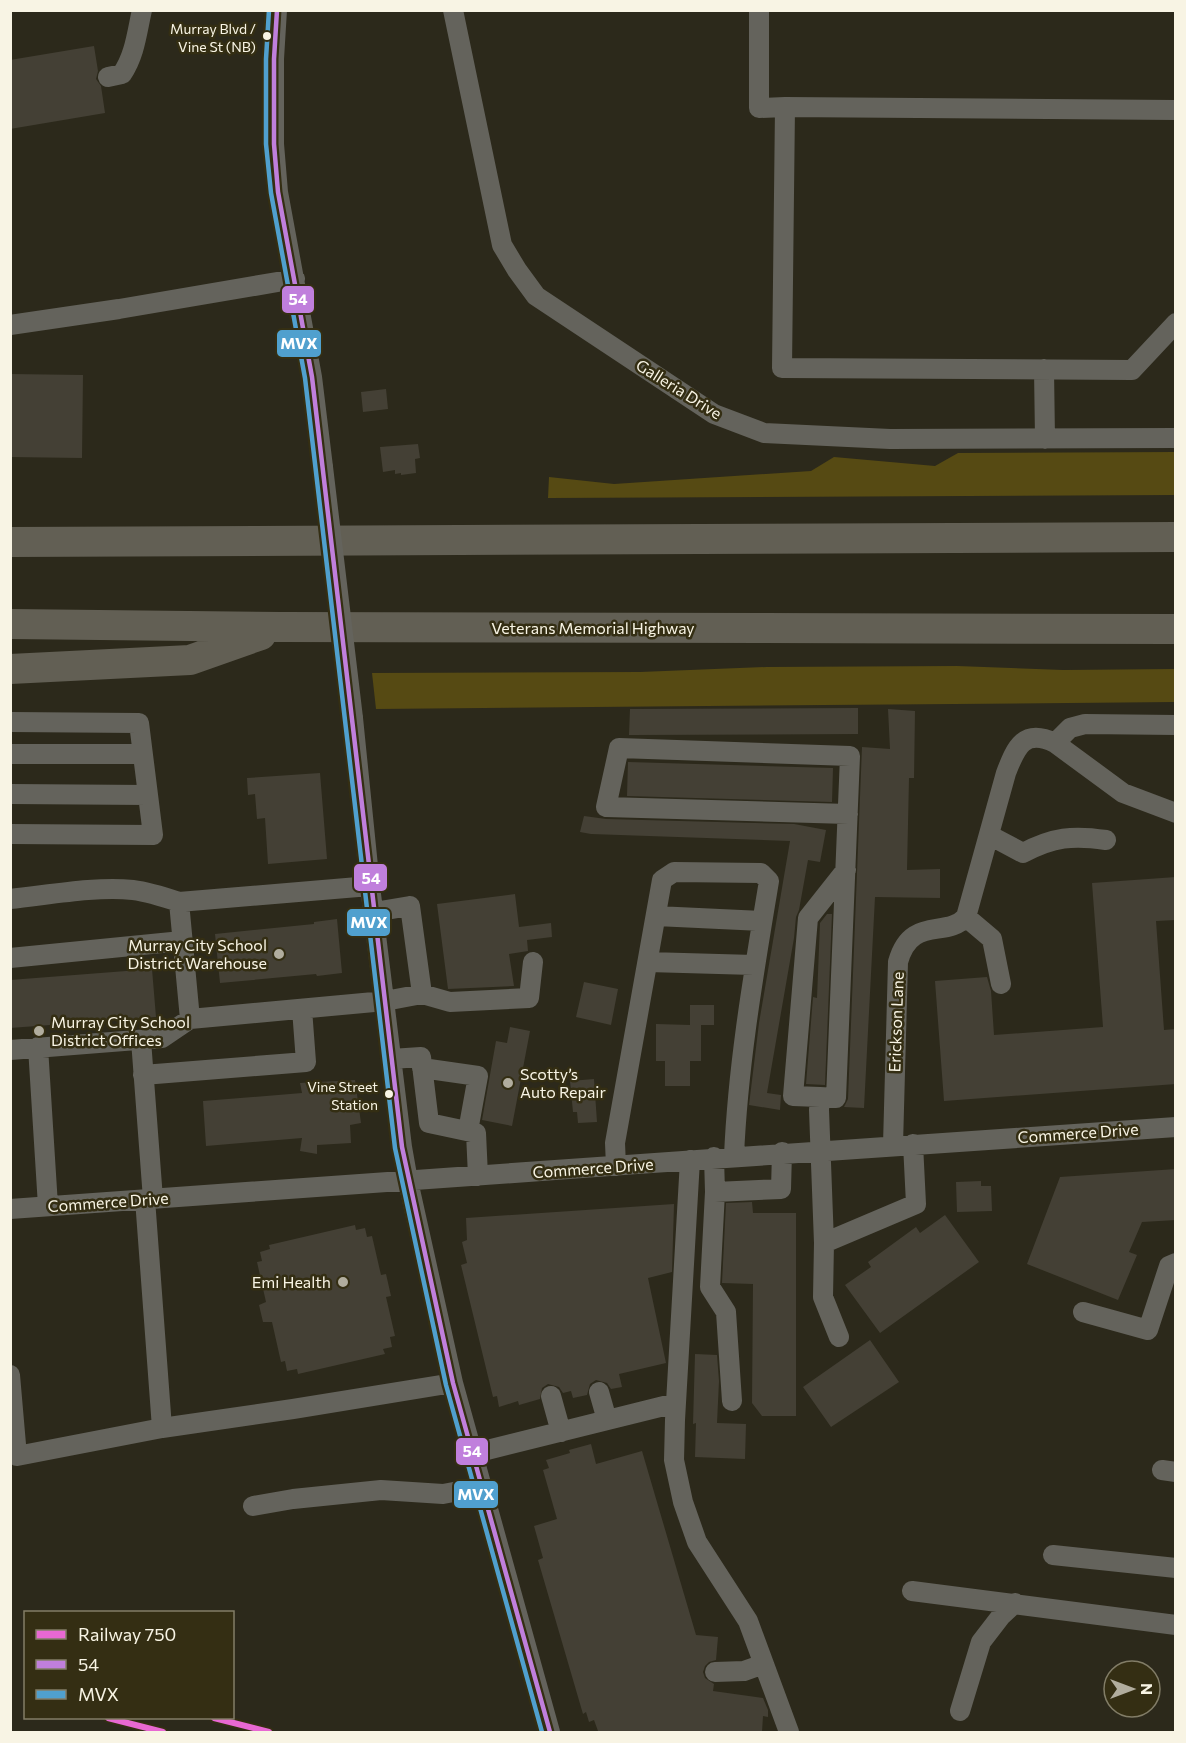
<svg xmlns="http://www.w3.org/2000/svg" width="1186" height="1743" viewBox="0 0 1186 1743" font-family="Commissioner,sans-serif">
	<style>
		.green { fill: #564a13 }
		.building { fill: #444035 }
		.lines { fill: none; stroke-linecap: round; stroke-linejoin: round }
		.minor { stroke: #64635c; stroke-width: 20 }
		.highway { stroke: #625f54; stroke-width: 30 }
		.minor-bridge { stroke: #64635c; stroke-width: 20 }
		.bus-1-casing { stroke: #342e13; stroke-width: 9 }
		.bus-2-casing { stroke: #342e13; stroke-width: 9 }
		.bus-1 { stroke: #c07fdc; stroke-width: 4.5 }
		.bus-2 { stroke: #50a0ce; stroke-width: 4.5 }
		.rail-1-casing { stroke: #342e13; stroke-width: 10 }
		.rail-1 { stroke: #e868d2; stroke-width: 6 }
		.bus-dot { fill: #f8f4e4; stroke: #342e13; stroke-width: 2 }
		.poi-dot { fill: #b1ad9e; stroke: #342e13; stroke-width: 2 }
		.labels { text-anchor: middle; stroke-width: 5; stroke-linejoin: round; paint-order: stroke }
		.bus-label { font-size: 14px; fill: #f8f4e4; stroke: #342e13; text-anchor: end }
		.street-label { font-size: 16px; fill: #f8f4e4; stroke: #342e13 }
		.poi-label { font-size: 16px; fill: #f8f4e4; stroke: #342e13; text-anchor: end }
		.line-badge { stroke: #342e13; stroke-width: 2 }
		.badge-label { font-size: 16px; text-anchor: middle; font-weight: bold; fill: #fff }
	</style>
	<rect width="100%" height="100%" fill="#2c291b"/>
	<path class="green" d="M1175,452V495L548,498L549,477L614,484L811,471L834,457L935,466L958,453Z
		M957,666L1063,670L1175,669V702L376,709L372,673L640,672L767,667Z"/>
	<path class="building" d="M94,46L98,71L96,79L101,86L105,113L10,129V60Z
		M10,374L83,375L82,458L10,457Z
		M386,389L388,409L363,412L361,392Z
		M418,444L420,458L415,459L416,473L401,475V473L395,474V470L383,472L380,447Z
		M858,708V734L629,735L630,709Z
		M888,709L915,711L914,778H909L907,870L940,869V898L875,897L864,1108L844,1107L848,1099L862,747L890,749Z
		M628,762L833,768L832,802L627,796Z
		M320,773L327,859L268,864L265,818L257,819L255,794L248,795L247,778Z
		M584,816L606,819L794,824L826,830L820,862L808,860L799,910L796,917L794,938L767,1093L781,1095L780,1110L749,1105L759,1023L790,841L591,834L580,832Z
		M1176,877V920L1156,921L1164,1030L1176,1029V1084L944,1101L935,981L987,977L991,991L994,1035L1103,1027L1092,883Z
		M515,894L519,927L551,923L552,937L527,940L528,951L509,954L514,986L448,989L437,904Z
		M827,914H832L825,1085L806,1084L813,997L817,998L820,923Z
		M337,919L342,973L317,976L316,974L220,983L215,934L314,924V922Z
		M152,969L156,1017L10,1028V980Z
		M584,982L618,989L611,1025L576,1017Z
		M690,1005H714V1025H701V1061H690V1086H665V1061H656V1024L690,1025Z
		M510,1027L530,1031L512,1126L482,1120L496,1041L507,1043Z
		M594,1079L597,1122L578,1123L577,1112H573L570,1081Z
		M355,1080L361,1123L350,1125L351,1143L317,1145V1154L300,1151L302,1138L206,1146L203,1101L302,1093L300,1083Z
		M1176,1169V1220L1142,1222L1129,1252L1137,1255L1118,1300L1027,1264L1060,1177Z
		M981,1181V1186H991L992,1211L957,1212L956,1182Z
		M752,1202L753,1213H796V1416H762L752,1403L753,1284L722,1283L726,1203Z
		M674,1204L672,1272L648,1278L666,1363L619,1374L622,1387L611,1389L607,1383L596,1380L590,1384L587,1395L573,1398L571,1391L563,1393L559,1387L548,1384L542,1388L540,1399L519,1405L518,1401L499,1407L497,1396L493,1397L461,1265L467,1263L462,1242L467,1240L466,1218Z
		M945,1215L979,1262L880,1333L845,1285L871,1267L868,1262L916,1227L920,1233Z
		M355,1225L356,1230L365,1228L367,1237L372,1236L381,1275L386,1274L391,1296L386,1297L395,1336L390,1337L392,1347L383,1349L385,1354L298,1374L297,1369L287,1371L285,1361L281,1362L272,1322H263L259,1305L266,1302L257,1262L262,1261L260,1252L270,1249L269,1245Z
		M870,1340L899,1382L831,1427L803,1387Z
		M695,1354L717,1355L719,1381L717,1423L746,1424L745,1459L695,1457L696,1423L693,1424Z
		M591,1444L596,1464L642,1451L696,1635L718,1637L716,1660L709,1662L705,1666L703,1672L705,1678L714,1684L713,1691L763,1698L768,1710V1717L763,1716L762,1732H608L598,1731L594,1720L589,1722L586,1712L583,1714L538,1560L543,1558L534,1526L557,1519L543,1470L549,1468L546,1460L570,1453L569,1450Z"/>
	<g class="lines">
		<path class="minor" d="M277,10L274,59V144L278,192L312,377L323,467
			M453,10L502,245L517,270L536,296L714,414L764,433L890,439L1176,438
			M759,10V108L785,107
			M108,77L122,74C135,55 137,32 142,10
			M1176,110L785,107L782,368L1132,370L1176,323
			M10,325L119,309L295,279
			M1044,369L1045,439
			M353,718L370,886L402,1147L408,1181L453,1383L550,1732
			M10,722L139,723L153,835L10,834
			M1055,743L1070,728L1085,724L1176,725
			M10,754H143
			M10,794L148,795
			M989,835L1023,853C1053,837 1073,835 1106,840
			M10,899C49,895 95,886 133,890C149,892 164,897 179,902L370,886
			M179,902L190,1019L385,1001L422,994L410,906L374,912
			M656,916L762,921
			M966,917L992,939L1001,984
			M10,958L182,941
			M648,962L754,965
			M422,994L450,1002L529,998L533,962
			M141,1040L153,1199
			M38,1047L48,1206
			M10,1050L162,1038L190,1019
			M391,1059L421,1057L429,1123L476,1133L478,1176
			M422,1068L478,1076L468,1131
			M143,1075L306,1062L302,1009
			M820,1097L793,1096L808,918L846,870
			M893,1145L898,962C911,915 946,939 966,917L1006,773C1016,747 1024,728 1055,743L1123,793L1176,813
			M714,1157L715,1192L781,1189L782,1152
			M690,1160L675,1420L674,1460L683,1502L697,1542L748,1621L789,1732
			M616,1166L615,1143L662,880L674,872L761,873L769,881C754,972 738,1063 734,1156
			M715,1192L710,1287L726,1312L732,1401
			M145,1199L162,1428L293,1409L453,1383
			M10,1209C399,1181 787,1153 1176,1127
			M824,1243L916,1204L913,1144
			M1083,1312L1148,1330L1169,1266L1176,1263
			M839,1337L823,1297L824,1243L819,1110L820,1097L836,1098C841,984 846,870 850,756L619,748L606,807L848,814
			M10,1375L17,1456L162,1428
			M599,1392L607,1420
			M551,1396L561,1432
			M471,1454L676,1403
			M1162,1470L1176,1472
			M253,1506L293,1499L381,1490L443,1494L480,1487
			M1053,1555L1176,1568
			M912,1591L1176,1625
			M715,1672L744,1671L764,1664
			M960,1711L981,1642L1001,1616L1015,1603"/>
		<path class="highway" d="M10,542L1176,537
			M10,624L281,627L1176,629
			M10,669L190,660L261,635"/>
		<path class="minor-bridge" d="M323,467L353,718"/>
		<defs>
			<path id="bus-1" d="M277,10L274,59V144L278,192L312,377L402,1147L453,1383L550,1732"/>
			<path id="bus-2" d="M269,10L266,59V144L271,193L305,378L395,1148L446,1385L542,1732"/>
		</defs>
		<use href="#bus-1" class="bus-1-casing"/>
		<use href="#bus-2" class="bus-2-casing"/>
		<use href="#bus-1" class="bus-1"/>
		<use href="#bus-2" class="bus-2"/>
		<defs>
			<path id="rail-1" d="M108,1718L163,1732
				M214,1718L269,1732"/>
		</defs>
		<use href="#rail-1" class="rail-1-casing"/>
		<use href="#rail-1" class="rail-1"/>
	</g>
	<g class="bus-dot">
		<circle cx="267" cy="36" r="5"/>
		<circle cx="389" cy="1094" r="5"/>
	</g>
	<g class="poi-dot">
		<circle cx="279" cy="954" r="6"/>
		<circle cx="39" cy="1031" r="6"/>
		<circle cx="508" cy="1083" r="6"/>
		<circle cx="343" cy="1282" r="6"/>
	</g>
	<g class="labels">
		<g class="bus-label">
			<text x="256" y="34">Murray Blvd /<tspan x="256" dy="18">Vine St (NB)</tspan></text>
			<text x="378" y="1092">Vine Street<tspan x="378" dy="18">Station</tspan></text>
		</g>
		<g class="street-label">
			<text transform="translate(679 389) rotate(32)" y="6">Galleria Drive</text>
			<text x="593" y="634">Veterans Memorial Highway</text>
			<text transform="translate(896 1022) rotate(-88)" y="6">Erickson Lane</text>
			<text transform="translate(1078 1133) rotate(-4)" y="6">Commerce Drive</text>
			<text transform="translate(593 1168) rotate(-4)" y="6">Commerce Drive</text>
			<text transform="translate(108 1202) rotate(-4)" y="6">Commerce Drive</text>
		</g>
		<g class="poi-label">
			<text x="267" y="951">Murray City School<tspan x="267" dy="18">District Warehouse</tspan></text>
			<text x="51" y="1028" text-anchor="start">Murray City School<tspan x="51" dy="18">District Offices</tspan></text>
			<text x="520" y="1080" text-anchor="start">Scotty’s<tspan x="520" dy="18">Auto Repair</tspan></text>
			<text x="331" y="1288">Emi Health</text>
		</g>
	</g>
	<g class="line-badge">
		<rect x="281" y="285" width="34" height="29" rx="6" fill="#c07fdc"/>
		<rect x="276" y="329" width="46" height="29" rx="6" fill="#50a0ce"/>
		<rect x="353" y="863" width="35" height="29" rx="6" fill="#c07fdc"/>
		<rect x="346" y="908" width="45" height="29" rx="6" fill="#50a0ce"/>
		<rect x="455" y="1437" width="34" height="29" rx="6" fill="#c07fdc"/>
		<rect x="453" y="1480" width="46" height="29" rx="6" fill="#50a0ce"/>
	</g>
	<g class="badge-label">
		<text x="298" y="305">54</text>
		<text x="299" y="349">MVX</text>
		<text x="371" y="884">54</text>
		<text x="369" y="928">MVX</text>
		<text x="472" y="1457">54</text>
		<text x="476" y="1500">MVX</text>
	</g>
	<rect width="1186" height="1743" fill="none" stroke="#f8f4e4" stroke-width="24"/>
	<rect x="24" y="1611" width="210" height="108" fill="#342e13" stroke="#827d67" stroke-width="1.5"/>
	<rect x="36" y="1630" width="30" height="9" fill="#e868d2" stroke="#827d67" stroke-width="1.5"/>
	<text x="78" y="1641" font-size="18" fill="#f8f4e4">Railway 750</text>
	<rect x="36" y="1660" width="30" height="9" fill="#c07fdc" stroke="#827d67" stroke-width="1.5"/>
	<text x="78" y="1671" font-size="18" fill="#f8f4e4">54</text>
	<rect x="36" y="1690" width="30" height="9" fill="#50a0ce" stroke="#827d67" stroke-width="1.5"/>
	<text x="78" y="1701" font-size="18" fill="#f8f4e4">MVX</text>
	<g transform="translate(1132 1689) rotate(90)"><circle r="28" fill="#342e13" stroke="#827d67" stroke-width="1.5"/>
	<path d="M0-4.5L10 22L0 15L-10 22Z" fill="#b1ad9e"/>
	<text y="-9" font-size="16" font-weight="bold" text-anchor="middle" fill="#f8f4e4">N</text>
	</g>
</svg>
